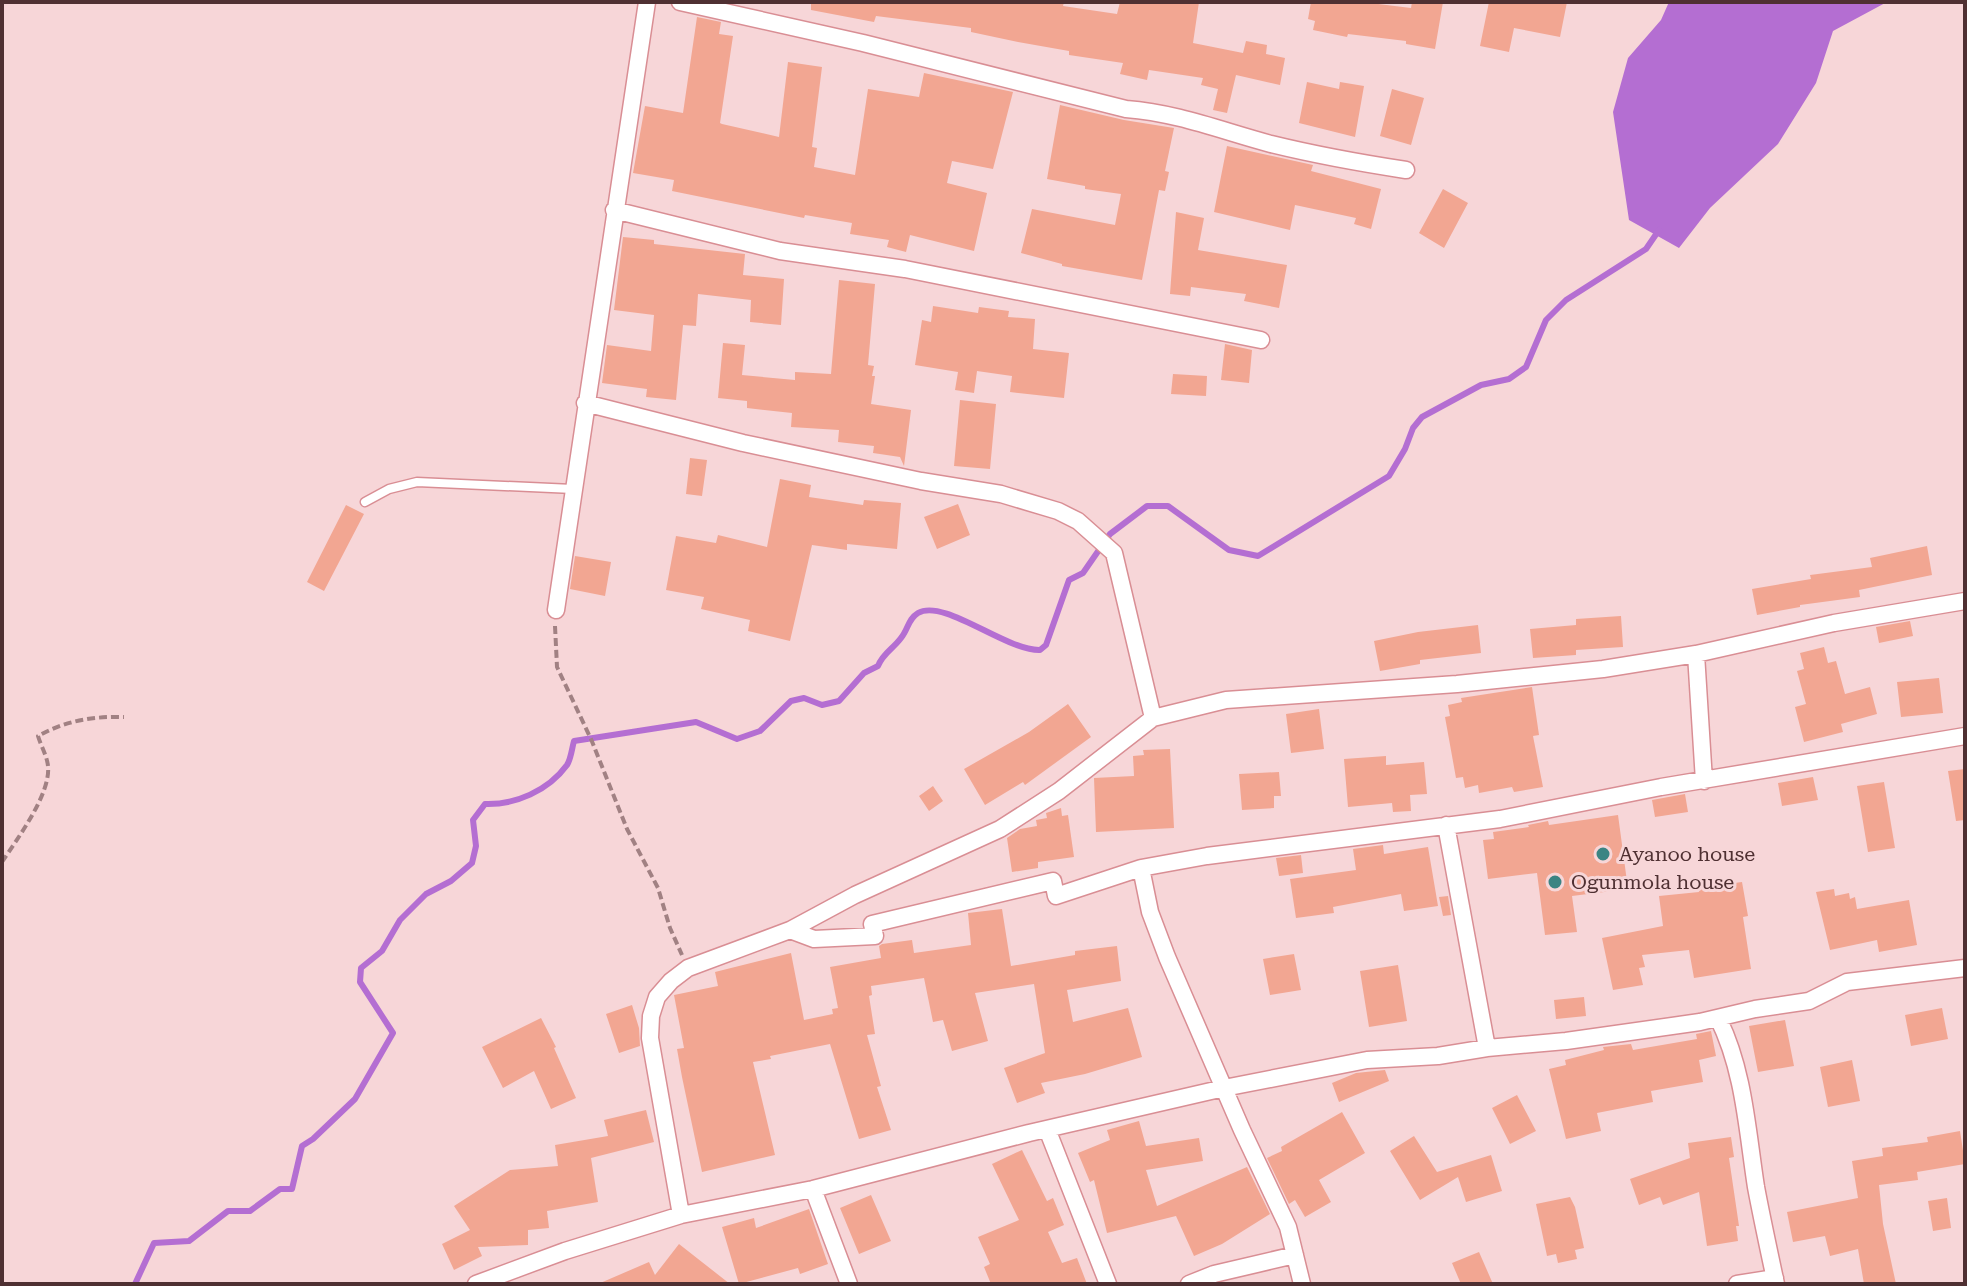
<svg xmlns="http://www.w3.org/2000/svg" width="1967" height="1286" viewBox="0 0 1967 1286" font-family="'Roboto Serif',serif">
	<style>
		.water { fill: #b46ed2 }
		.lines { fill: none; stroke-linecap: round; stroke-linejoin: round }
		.stream { stroke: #b46ed2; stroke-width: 6 }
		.building { fill: #f2a692 }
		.lane-casing { stroke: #d98e94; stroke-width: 11 }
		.street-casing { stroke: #d98e94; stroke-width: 19 }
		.path { stroke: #a18183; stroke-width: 4; stroke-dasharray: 8 4; stroke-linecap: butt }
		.lane { stroke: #fff; stroke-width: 8 }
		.street { stroke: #fff; stroke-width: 16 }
		.poi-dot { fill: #3b8483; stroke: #f7d6d8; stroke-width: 3 }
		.labels { text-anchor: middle; stroke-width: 6; stroke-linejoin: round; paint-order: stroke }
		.poi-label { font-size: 20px; fill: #4f3032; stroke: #f7d6d8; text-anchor: start }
	</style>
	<rect width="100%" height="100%" fill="#f7d6d8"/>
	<path class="water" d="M1669,2H1887L1833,31L1816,83L1778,144L1710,208L1679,248L1629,220L1613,112L1628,58L1661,20Z"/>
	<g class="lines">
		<path class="stream" d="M135,1284L154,1243L189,1241L228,1211H250L280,1189H292L302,1146L313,1139L355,1099L393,1033L360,982L361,968L382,951L400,920L426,894L451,881L472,863L476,846L473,820L485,804C515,805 548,791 567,765C571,759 572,748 574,741L696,722L737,739L760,731L791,701L804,698L822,705L839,701L864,673L878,666C883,653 893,649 901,638C908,630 908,619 918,613C944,598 1006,651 1040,650L1046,645L1069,580L1083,573L1110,534L1147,506H1168L1229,550L1258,556L1389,476L1405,449L1413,428L1422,417L1481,385L1509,379L1526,367L1546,320L1566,300L1646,249L1659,230"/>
	</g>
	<path class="building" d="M811,2H1064L1063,6L1117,14L1120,2H1199L1193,43L1243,53L1246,41L1267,45L1266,54L1285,58L1280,85L1236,75L1227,113L1213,110L1218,89L1201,85L1203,78L1149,70L1147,80L1120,74L1123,63L1069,55V51L1018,42L971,32V28L876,16L874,22L811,10Z
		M1311,2H1362L1411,8L1412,2H1443L1435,49L1406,44V41L1348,34L1347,37L1313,30L1315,21L1308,19Z
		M1489,2H1567L1560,37L1514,28L1509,52L1480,46Z
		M697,17L721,22L719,34L733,36L720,123L722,124L779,137L788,62L822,67L812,147L817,148L814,167L855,175L868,89L919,97L924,73L1013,92L993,169L952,161L947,183L987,193L974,251L910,235L906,252L887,247L889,240L850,234L852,223L805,215L804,218L672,191L674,180L633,173L645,106L683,113Z
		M1307,82L1339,89L1340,82L1364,86L1355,137L1299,123Z
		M1392,89L1424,98L1411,145L1380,136Z
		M1060,105L1124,120L1174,128L1165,171L1169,172L1165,191L1159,190L1142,280L1062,266V264L1021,253L1032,209L1115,225L1121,194L1085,189V186L1047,179Z
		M1227,146L1313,165L1311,171L1381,189L1371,229L1354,224L1356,218L1295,205L1290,230L1214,212Z
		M1443,189L1468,203L1444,248L1419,233Z
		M1176,212L1204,218L1198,250L1287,265L1279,308L1244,301L1246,294L1191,287L1190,296L1170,294Z
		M623,237L654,240V244L745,254L743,275L784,279L781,325L750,322L751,300L698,294L696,326L683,325L676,400L646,397L647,389L602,383L607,345L651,351L654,315L614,310Z
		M839,280L875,284L868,365L874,366L872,376H875L871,404L911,410L904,466L900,457L873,453L874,446L838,442L839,430L791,427L792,413L747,408V401L718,398L723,343L745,345L742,375L795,380V372L831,374Z
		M933,306L978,313L979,307L1009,311L1008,317L1035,319L1033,349L1069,353L1064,398L1010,392L1012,376L977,371L974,393L955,390L958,372L915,365L922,320L931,322Z
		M1225,344L1252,350L1249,383L1221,380Z
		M1173,374L1207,376L1206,396L1171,394Z
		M960,400L996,404L990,469L954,466Z
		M690,458L707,460L702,496L686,494Z
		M780,479L811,485L809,497L863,505L864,500L901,503L897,549L847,544V550L812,545L790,641L748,631L750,620L701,609L704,597L666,590L676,536L716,543L718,535L767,547Z
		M958,504L970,535L937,549L924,517Z
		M346,505L364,514L324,591L307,582Z
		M1927,546L1932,575L1859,590L1860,597L1800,605V607L1757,615L1752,589L1811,579L1810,575L1872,567L1870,558Z
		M575,556L611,562L605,596L570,589Z
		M1621,616L1623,647L1576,650V655L1533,658L1530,629L1576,625V619Z
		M1910,621L1913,636L1879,643L1876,627Z
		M1478,625L1481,653L1420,660V664L1380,671L1374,641L1418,632Z
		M1824,647L1828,663L1836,661L1845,694L1870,687L1877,714L1841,724L1843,732L1804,742L1795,707L1806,704L1797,671L1804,669L1800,653Z
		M1939,678L1943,713L1901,717L1897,682Z
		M1532,687L1539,735L1533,736L1543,787L1514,792L1512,787L1479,793L1478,785L1465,788L1463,777L1456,778L1445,717L1450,716L1448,705L1462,702L1461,698Z
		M1068,704L1091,737L1025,785L1023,782L985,805L964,769L1029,732Z
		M1319,709L1324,749L1291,753L1286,714Z
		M1170,749L1174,828L1096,832L1094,778L1134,776L1133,756L1144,755L1143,750Z
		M1386,756V765L1424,762L1427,794L1410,795L1411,811L1393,812L1392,803L1348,807L1344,759Z
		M1965,769V820L1956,821L1948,771Z
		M1279,772L1281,796H1274V808L1242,810L1239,774Z
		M1813,777L1818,800L1782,806L1778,783Z
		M1884,782L1895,848L1868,852L1857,786Z
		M933,786L943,801L929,811L919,796Z
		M1685,794L1688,812L1655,817L1652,800Z
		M1061,808L1062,816L1068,815L1074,857L1038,862V868L1012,872L1007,838L1020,829L1037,826L1036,820L1047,818L1046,813Z
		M1618,815L1628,889L1572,896L1577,932L1545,935L1537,873L1488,879L1483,840L1494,839L1493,832L1529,827L1528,825L1548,821L1549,825Z
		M1383,845L1384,854L1428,847L1438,906L1404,911L1401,894L1333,907L1334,913L1296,918L1290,879L1356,870L1353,849Z
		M1301,855L1303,873L1279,876L1276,858Z
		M1742,882L1748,916L1743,917L1751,969L1694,978L1689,950L1642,955L1645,967L1639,968L1643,985L1613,990L1602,938L1663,926L1659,896L1699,892L1698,888Z
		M1834,889L1835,896L1849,893L1850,899L1855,897L1857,909L1909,900L1917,945L1879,952L1877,940L1830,950L1816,892Z
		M1448,896L1451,915L1443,916L1439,897Z
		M1002,909L1011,966L1075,955V951L1117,946L1121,981L1067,990L1073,1022L1128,1008L1142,1057L1085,1074L1041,1083L1045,1093L1017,1103L1004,1068L1045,1053L1034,984L975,993L988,1041L952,1051L943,1020L933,1022L924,978L871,986L872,995L869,996L875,1034L867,1035L881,1086L877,1087L891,1130L859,1139L830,1044L770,1056L771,1059L753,1062L775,1155L702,1172L682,1077L677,1049L684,1048L674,995L718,986L715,972L791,953L804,1020L833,1014L832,1009L838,1008L830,967L881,958L879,946L882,944L912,940L914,953L971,945L968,913Z
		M1294,954L1301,990L1270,995L1263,959Z
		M1398,965L1407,1021L1369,1027L1360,971Z
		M1584,997L1586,1016L1556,1019L1554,1000Z
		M632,1005L639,1028L640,1046L619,1053L606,1014Z
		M1942,1008L1948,1039L1911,1046L1905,1015Z
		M541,1018L556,1047L554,1048L576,1098L551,1109L534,1071L503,1088L482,1047Z
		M1785,1020L1794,1066L1758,1072L1749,1026Z
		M1711,1031L1716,1056L1699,1060L1703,1082L1651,1091L1653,1102L1597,1113L1601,1131L1566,1139L1549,1069L1566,1065L1565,1060L1604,1050L1603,1047L1631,1044L1633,1050L1697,1039L1696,1034Z
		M1852,1060L1860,1101L1828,1107L1820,1067Z
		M1385,1070L1389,1081L1339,1102L1332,1083L1356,1073Z
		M1517,1095L1536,1131L1510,1144L1492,1108Z
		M646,1110L654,1142L591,1158L598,1202L547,1211L549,1228L528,1230V1245L478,1247L482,1256L454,1270L442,1244L470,1230L454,1206L510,1170L558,1166L555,1145L608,1136L604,1120Z
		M1342,1112L1365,1153L1319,1180L1331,1202L1305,1217L1295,1200L1289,1204L1267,1158L1282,1151L1281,1147Z
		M1139,1121L1146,1146L1199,1138L1203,1161L1146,1170L1157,1206L1247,1167L1270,1214L1222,1244L1194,1256L1176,1216L1107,1233L1094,1180L1090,1182L1078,1153L1110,1140L1107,1130Z
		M1960,1131L1965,1164L1917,1172L1918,1180L1879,1185L1883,1224L1896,1284H1864L1858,1249L1830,1256L1825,1236L1793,1242L1787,1212L1858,1198L1852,1161L1883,1156L1882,1148L1928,1142L1927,1137Z
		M1414,1136L1437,1172L1491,1155L1502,1191L1466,1202L1458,1177L1420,1200L1390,1151Z
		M1731,1137L1734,1157L1729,1158L1739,1226H1736L1738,1241L1707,1246L1699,1192L1663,1205L1660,1197L1639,1205L1630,1179L1690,1158L1688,1143Z
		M1022,1150L1047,1201L1053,1198L1064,1225L1048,1232L1062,1263L1077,1258L1087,1284H991L984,1267L990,1264L978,1237L1019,1220L992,1164Z
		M871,1195L891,1241L859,1254L840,1208Z
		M1570,1197L1575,1207L1584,1248L1575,1250L1577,1259L1558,1263L1556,1254L1547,1256L1536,1204Z
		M1947,1198L1951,1228L1933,1231L1928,1201Z
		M809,1209L828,1264L800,1274L798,1268L739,1284L722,1227L754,1218L756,1228Z
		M679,1244L730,1284H598L649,1262L655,1275Z
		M1479,1252L1493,1284H1461L1452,1263Z"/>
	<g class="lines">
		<defs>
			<path id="lane" d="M365,502L389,489L417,482L573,489"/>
			<path id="street" d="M680,2L863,43L1126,109C1178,113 1222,131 1271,144C1316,155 1360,163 1406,170
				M614,210L780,251L905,269L1261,340
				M585,403L743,443L921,481L1001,494L1058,511L1078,521L1114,553L1153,718
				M556,610L647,2
				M1696,654L1704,781
				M1446,825L1487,1048
				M1141,868L1150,912L1167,957L1242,1130L1288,1227L1302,1284
				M790,930L814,939L875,936L872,924L1053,881L1056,896L1141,868L1207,856L1500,819L1661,787L1965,736
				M1718,1018C1744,1070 1747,1129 1756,1187C1762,1219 1769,1251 1776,1284
				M1047,1129L1108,1284
				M813,1189L849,1284
				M681,1215L650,1038L651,1016L657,997L671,981L688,968L790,930L855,895L1000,829L1059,791L1153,718L1226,700L1457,684L1603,669L1696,654L1834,623L1965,601
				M476,1284L565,1251L681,1215L813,1189L1029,1133L1224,1088L1367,1060L1438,1056L1487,1048L1566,1041L1700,1022L1755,1009L1809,1001L1847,982L1965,968
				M1189,1284L1214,1274L1295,1255
				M1737,1284L1775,1278"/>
		</defs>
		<use href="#lane" class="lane-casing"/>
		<use href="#street" class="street-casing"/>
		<path class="path" d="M555,626L557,667L591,739L627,829L658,888L670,928L682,955
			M2,862C17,839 51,794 48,766C47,756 41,746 38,736C65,721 93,716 124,717"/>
		<use href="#lane" class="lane"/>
		<use href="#street" class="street"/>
	</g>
	<g class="poi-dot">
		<circle cx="1603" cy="854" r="8"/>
		<circle cx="1555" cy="882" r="8"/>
	</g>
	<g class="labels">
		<g class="poi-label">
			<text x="1619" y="861">Ayanoo house</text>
			<text x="1571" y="889">Ogunmola house</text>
		</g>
	</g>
	<rect width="1967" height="1286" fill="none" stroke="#4f3032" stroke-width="8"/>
</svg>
